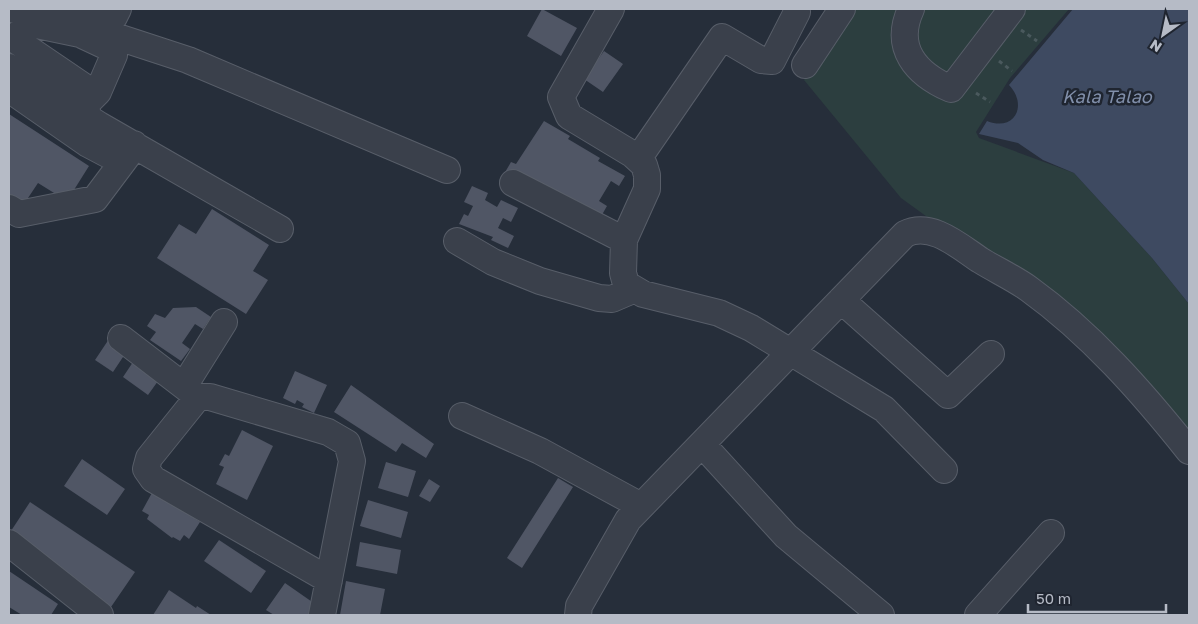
<svg xmlns="http://www.w3.org/2000/svg" width="1198" height="624" viewBox="0 0 1198 624" font-family="'Golos Text',sans-serif">
	<style>
		.green { fill: #2c3e3f }
		.water { fill: #3e4a61 }
		.building { fill: #505665 }
		.lines { fill: none; stroke-linecap: round; stroke-linejoin: round }
		.minor-casing { stroke: #585e69; stroke-width: 28 }
		.path { stroke: #4a595d; stroke-width: 3; stroke-dasharray: 4 4; stroke-linecap: butt }
		.minor { stroke: #3a404b; stroke-width: 26 }
		.labels { text-anchor: middle; stroke-width: 5; stroke-linejoin: round; paint-order: stroke }
		.water-label { font-size: 18px; font-style: italic; fill: #818faa; stroke: #1f2530 }
	</style>
	<rect width="100%" height="100%" fill="#262e3a"/>
	<path class="green" d="M853,9H1069L1010,78L976,132L979,138L1074,173L1152,258L1189,304V439L1042,300L901,198L804,80Z"/>
	<path class="water" d="M1073,9H1189V304L1152,258L1074,173L1043,160L1018,143L979,134L987,121C1015,132 1028,105 1009,85Z"/>
	<path class="building" d="M542,9L577,28L561,56L527,36Z
		M604,51L623,64L603,92L584,79Z
		M9,114L89,166L67,201L38,183L20,210L9,202Z
		M544,121L570,136L568,139L600,158L598,161L625,176L619,186L611,181L599,201L607,206L599,220L504,174L511,162L516,164Z
		M472,186L488,193L485,200L497,207L501,200L518,208L511,222L503,218L498,228L514,236L508,248L491,240L493,237L459,224L464,214L468,216L473,206L464,202Z
		M212,209L269,245L253,271L268,280L246,314L157,258L179,224L196,234Z
		M196,307L211,317L203,329L195,324L182,343L190,349L181,361L150,340L156,332L147,326L155,314L165,318L173,308Z
		M109,339L127,351L113,372L95,360Z
		M137,356L163,374L148,395L123,377Z
		M295,371L327,385L314,413L302,407L304,404L297,400L295,404L283,398Z
		M351,385L434,444L426,458L402,443L396,452L334,412Z
		M242,430L273,446L247,500L216,484L224,467L219,465L225,454L229,456Z
		M82,459L125,489L107,515L64,486Z
		M386,462L416,471L408,497L378,488Z
		M558,478L573,487L522,568L507,558Z
		M429,479L440,486L430,502L419,496Z
		M153,491L200,522L189,539L184,535L180,541L173,537L172,538L147,519L149,515L142,511Z
		M368,500L408,512L401,538L360,526Z
		M30,502L135,572L111,607L9,539V534Z
		M219,540L266,571L251,593L204,561Z
		M360,542L401,550L397,574L356,566Z
		M9,571L58,604L51,615H22L9,607Z
		M346,581L385,589L380,615H340Z
		M285,583L318,606L311,615H274L266,610Z
		M169,590L196,608L197,606L211,615H153Z"/>
	<g class="lines">
		<defs>
			<path id="minor" d="M12,9L81,25L188,60L447,170
				M87,9L108,19L114,17L118,9
				M611,9L561,97L569,116L632,154L644,165L647,175V189L624,240L623,273L626,284L643,294L719,313L751,328L884,409L944,470
				M911,9C893,48 916,74 951,89L1012,9
				M805,65L842,9
				M9,67L99,125L280,229
				M9,89L88,144L122,162
				M84,116L89,101L98,92L114,55L112,49L80,34L32,24L26,26L14,39L89,90L98,92
				M638,159L722,37L761,60L772,61L797,12
				M513,183L624,240
				M9,208L19,214L95,199L128,155L134,144
				M457,241L493,262L540,281L599,298L612,299L633,290
				M841,300L948,395L991,354
				M121,338L198,397
				M184,386L224,322
				M462,416L540,451L641,506
				M702,444L786,536L881,615
				M9,543L100,615
				M322,615L352,461L347,443L328,432L210,397H198L149,458L146,469L153,479L329,580
				M578,615L579,606L628,520L905,234C931,221 959,246 980,260C996,270 1014,278 1029,289C1090,333 1142,392 1189,451
				M978,615L1051,533"/>
		</defs>
		<use href="#minor" class="minor-casing"/>
		<path class="path" d="M1021,30L1037,41
			M999,61L1012,71
			M976,93L990,102"/>
		<use href="#minor" class="minor"/>
	</g>
	<g class="labels">
		<g class="water-label">
			<text x="1107" y="103">Kala Talao</text>
		</g>
	</g>
	<rect width="1198" height="624" fill="none" stroke="#b6bbc6" stroke-width="20"/>
	<g transform="translate(1163 35) rotate(213)" stroke="#1f2530" stroke-width="4" paint-order="stroke">
	<path d="M0-4L9 19L0 12L-9 19Z" fill="#b6bbc6"/>
	<text y="-8" font-size="14" font-weight="bold" text-anchor="middle" fill="#b6bbc6">N</text>
	</g>
	<path d="M1028 604v8h138v-8" fill="none" stroke="#b6bbc6" stroke-width="2.5"/>
	<text x="1036" y="604" font-size="15" fill="#b6bbc6" stroke="#1f2530" stroke-width="4" paint-order="stroke">50 m</text>
</svg>
